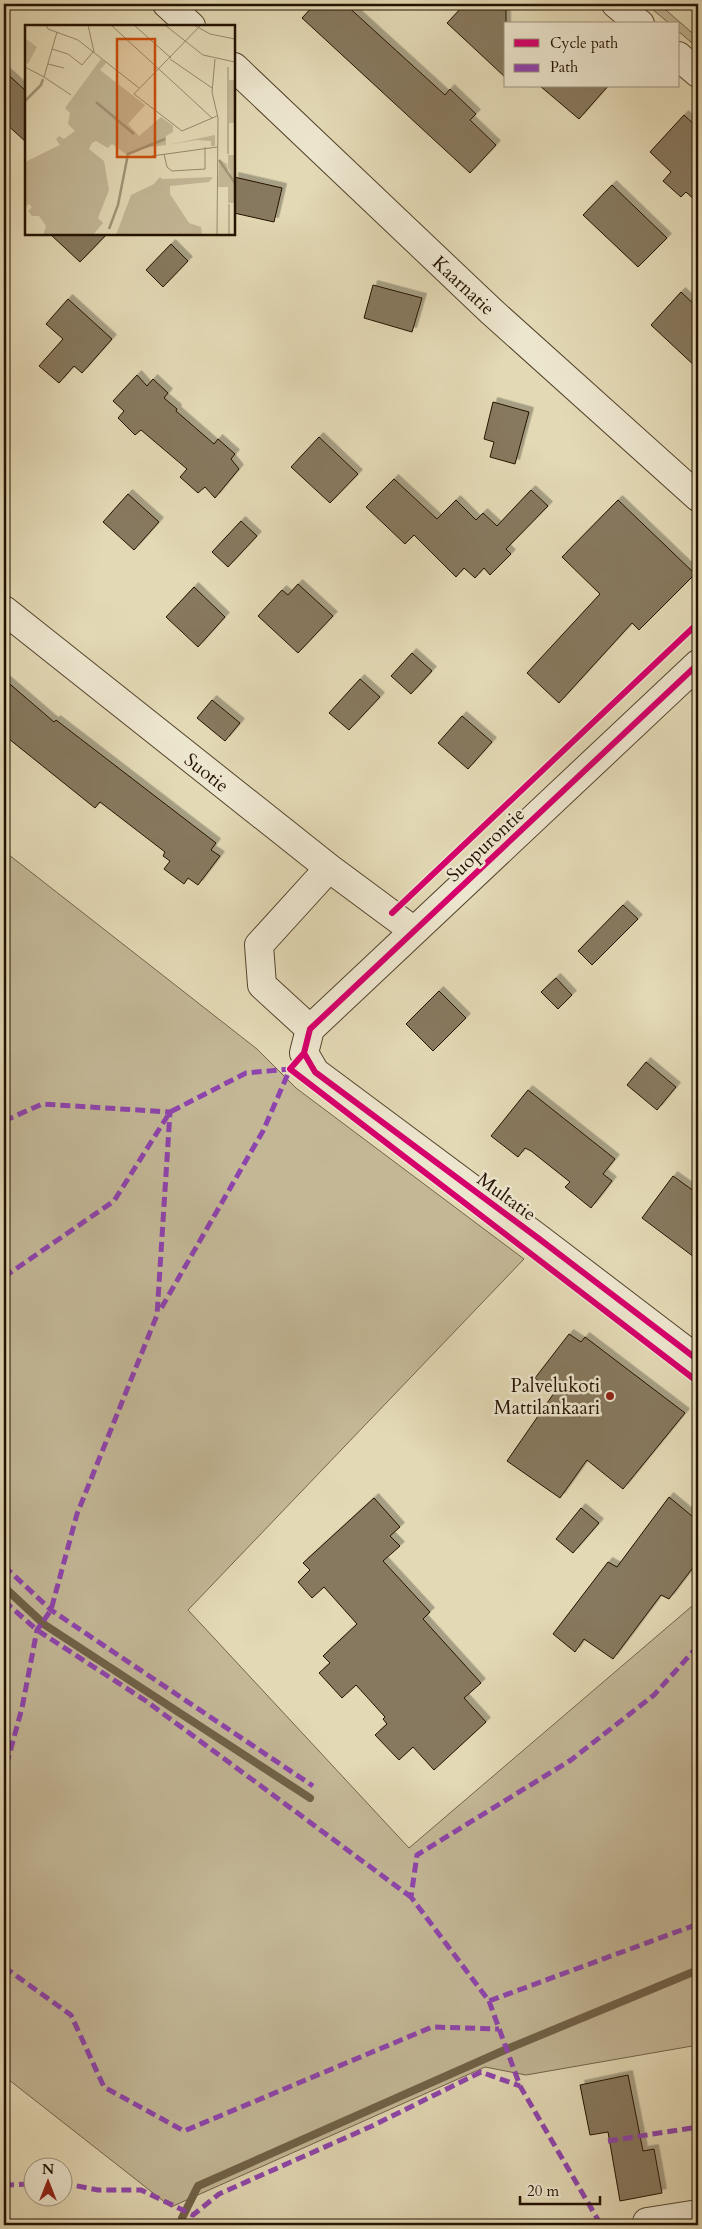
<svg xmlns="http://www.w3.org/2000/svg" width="702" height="2229" viewBox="0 0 702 2229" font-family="Cardo,serif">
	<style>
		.green { fill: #c3b796; stroke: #74644b }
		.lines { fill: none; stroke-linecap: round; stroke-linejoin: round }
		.stream { stroke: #706147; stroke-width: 8 }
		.building { fill: #87795e; stroke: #241200; filter: url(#shadow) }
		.minor-casing { stroke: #54442d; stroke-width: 30 }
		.minor { stroke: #ede6cf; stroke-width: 28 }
		.quiet { stroke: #8e44ad; stroke-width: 5; stroke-dasharray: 10 5; stroke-linecap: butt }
		.cycleway-casing { stroke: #ede6cf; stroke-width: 9 }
		.cycleway { stroke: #d6006c; stroke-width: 6 }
		.poi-dot { fill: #8f2418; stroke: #ede6cf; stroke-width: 2 }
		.labels { text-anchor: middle; stroke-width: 5; stroke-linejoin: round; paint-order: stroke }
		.street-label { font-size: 19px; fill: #241200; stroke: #ede6cf }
		.poi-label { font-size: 19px; fill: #241200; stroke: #ede6cf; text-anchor: end }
		.inset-river { fill: none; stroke: #a29577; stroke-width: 2.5 }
		.inset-road { fill: none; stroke: #97896d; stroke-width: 1 }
		.view { fill: #cb4e0a; fill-opacity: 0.15; stroke: #cb4e0a; stroke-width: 2.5 }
		.inset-edge { fill: none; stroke: #241200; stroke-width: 2.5 }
	</style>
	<defs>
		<filter id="shadow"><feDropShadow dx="4.5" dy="-4.5" stdDeviation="0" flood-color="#0004"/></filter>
	</defs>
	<rect width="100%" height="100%" fill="#e3d9b5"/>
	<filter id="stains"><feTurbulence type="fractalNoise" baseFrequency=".004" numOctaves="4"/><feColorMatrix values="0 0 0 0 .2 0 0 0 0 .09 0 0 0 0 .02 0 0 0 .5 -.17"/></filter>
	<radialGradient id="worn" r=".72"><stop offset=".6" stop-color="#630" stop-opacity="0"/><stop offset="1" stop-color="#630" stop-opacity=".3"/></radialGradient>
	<path class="green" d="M646,4H659L698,38V48L678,31V24H670Z
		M4,851L257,1049L296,1088L524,1259L188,1610L409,1848L698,1601V2045L526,2075L485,2067L171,2207L4,2076Z"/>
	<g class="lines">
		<path class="stream" d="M4,1587L45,1625L310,1798
			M181,2225L182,2218L198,2186L507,2049L698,1970"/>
	</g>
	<path class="building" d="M315,4H345L445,95L450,89L476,114L470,120L496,145L470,173L302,18Z
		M465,4H506V78L447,23Z
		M4,71L26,91V142L4,122Z
		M540,86H608L579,119Z
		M684,115L698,128V203L686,192L681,197L663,181L671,172L650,152Z
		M234,177L282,188L274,222L234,213Z
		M612,185L667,238L638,267L583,215Z
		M50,234H107L80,262Z
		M171,244L188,261L163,287L146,270Z
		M373,285L422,298L412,332L364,318Z
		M681,292L698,308V369L651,325Z
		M68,299L112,339L82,373L74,366L59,383L39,366L63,339L46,324Z
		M137,375L147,386L153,379L168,393L164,398L177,409L176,411L214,444L218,439L235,454L231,459L239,469L215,498L205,487L198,493L180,477L187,469L141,430L135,435L118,418L124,411L113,401Z
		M493,402L529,412L515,464L490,457L494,442L484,439Z
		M319,437L358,474L330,503L291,467Z
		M394,479L437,519L456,500L476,520L483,513L497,526L531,490L548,506L506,549L511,554L490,575L484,568L475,578L464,568L456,577L414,535L405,544L366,507Z
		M128,494L159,522L134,550L103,522Z
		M618,500L695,574L639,630L632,623L559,703L527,673L600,594L562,557Z
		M241,521L257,536L228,567L212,552Z
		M298,584L333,616L298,653L258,616L282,590L288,595Z
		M194,587L225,617L198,647L166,617Z
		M412,653L432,671L411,694L391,676Z
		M4,679L54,722L56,720L216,843L211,850L220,856L198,885L188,878L184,884L164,869L170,861L163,856L165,852L100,802L95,808L4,735Z
		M360,679L380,697L349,730L329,713Z
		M212,700L240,723L225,741L197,718Z
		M462,716L492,742L468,769L438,743Z
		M623,905L638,919L592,965L578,951Z
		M556,978L572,995L558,1009L541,992Z
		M439,991L466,1018L433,1051L406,1024Z
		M646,1062L676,1087L657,1110L627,1085Z
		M528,1090L615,1159L603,1174L612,1181L591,1208L565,1187L570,1182L531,1151L525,1148L518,1157L491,1136Z
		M673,1176L698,1194V1260L642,1218Z
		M569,1334L581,1342L585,1337L685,1413L623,1489L587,1460L560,1498L507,1461L554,1393L535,1378Z
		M669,1497L698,1521V1561L669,1599L661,1595L613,1659L584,1639L575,1652L553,1634L608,1562L617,1567Z
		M374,1498L400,1527L390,1536L400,1546L383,1561L430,1612L423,1619L481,1683L464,1698L486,1722L434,1770L413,1747L399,1760L375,1735L387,1724L383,1719L385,1717L356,1685L342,1698L319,1673L330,1663L323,1656L357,1624L324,1587L312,1598L298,1582L310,1570L303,1563Z
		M581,1508L599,1523L573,1553L556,1539Z
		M628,2075L643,2151L654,2149L662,2193L620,2201L608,2132L590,2135L580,2085Z"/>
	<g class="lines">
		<defs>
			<path id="minor" d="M167,4L191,26
				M616,4L640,24
				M678,56L698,73
				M234,67L491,311L698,497
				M4,610L329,868L414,931
				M698,664L310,1029L304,1053L315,1072L538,1238L698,1360
				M310,1029L262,985L259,945L329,868
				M647,2222L698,2214"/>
		</defs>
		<use href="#minor" class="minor-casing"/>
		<use href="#minor" class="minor"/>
		<path class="quiet" d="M4,1121L42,1104L170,1112L157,1315L77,1514L51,1610L37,1630L22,1708L4,1774
			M4,1277L114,1201L170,1112L246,1073L290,1069L263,1131L159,1312
			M4,1566L51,1610L313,1786
			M4,1601L37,1630L146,1701L411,1897
			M698,1646L654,1695L571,1760L417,1855L411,1897L489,2001L698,1924
			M4,1967L71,2015L104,2087L184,2131L432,2027L499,2029
			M489,2001L520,2086L601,2225
			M608,2141L698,2127
			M62,2183L98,2190H141L193,2215L219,2194L372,2126L481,2072L520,2086
			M4,2185L32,2184"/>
		<defs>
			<path id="cycleway" d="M698,664L310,1029L304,1053L290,1069L698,1382
				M392,913L698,623
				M304,1053L315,1072L538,1238L698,1360"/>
		</defs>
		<use href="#cycleway" class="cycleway-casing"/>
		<use href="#cycleway" class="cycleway"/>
	</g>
	<circle class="poi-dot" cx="610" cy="1396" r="5"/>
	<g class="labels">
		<g class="street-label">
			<text transform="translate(464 285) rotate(43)" y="7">Kaarnatie</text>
			<text transform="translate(207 772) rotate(38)" y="7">Suotie</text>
			<text transform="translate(485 844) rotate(-43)" y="7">Suopurontie</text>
			<text transform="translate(507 1196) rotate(36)" y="7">Multatie</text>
		</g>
		<g class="poi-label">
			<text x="600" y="1392">Palvelukoti<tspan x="600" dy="22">Mattilankaari</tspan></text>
		</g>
	</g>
	<g transform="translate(25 25)">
		<rect width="210" height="210" fill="#e3d9b5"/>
		<path d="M0,13L12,22L3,39L0,37ZM76,34L81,38L75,45L120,80L103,99L114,111L136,92L148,101V107L141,111V120L118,123L102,130L87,119L83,123L71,116L67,118L64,124L79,136L84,165L73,193L78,198L68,210H18L21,201L14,191H7L3,186L7,182L4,179L0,182V137L35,120L31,114L34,111L39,114L50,106L43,99L45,88L40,83ZM204,55H210V98H204ZM190,110V121H186V116L172,115L142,120ZM203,130H210V178H203V162H193L194,134L202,139L203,147L206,149L203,143ZM135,152L137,154L188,152L184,157L145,161V169L164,198L176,202L177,210H91L106,170L129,159Z" fill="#c3b796"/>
		<path class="inset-river" d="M0,76L16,60L18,54M71,77L109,109M194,135L210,158M84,204L93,180L103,129L140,114"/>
		<path class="inset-road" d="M21,0L23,4L53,15L114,63M63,0L69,27M86,0L187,93M109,0L146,33M140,0L178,30L210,37M169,0L185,9L210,14M176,0L109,69L157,106L192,91M32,7L19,52L46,70M27,24L43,29L57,40L68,27M145,34L187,63M190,34L187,67L193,93L192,210M23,39L39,43M0,42L19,52M139,129L142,142L147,146L180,144V122M203,129V42M127,131L192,122M204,210V179"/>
		<path class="view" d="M92,14H130V132H92Z"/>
		<rect width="210" height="210" class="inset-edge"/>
	</g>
	<rect width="702" height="2229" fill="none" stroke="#e3d9b5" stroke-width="20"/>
	<rect x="5" y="5" width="692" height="2219" fill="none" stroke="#241200" stroke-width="2.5"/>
	<rect x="10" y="10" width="682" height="2209" fill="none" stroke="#241200"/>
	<rect x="504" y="22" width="175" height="65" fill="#ede6cf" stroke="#9d917c"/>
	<rect x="514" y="39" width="25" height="8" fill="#d6006c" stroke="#9d917c"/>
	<text x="550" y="48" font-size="15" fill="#241200">Cycle path</text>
	<rect x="514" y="64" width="25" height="8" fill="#8e44ad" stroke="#9d917c"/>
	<text x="550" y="72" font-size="15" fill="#241200">Path</text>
	<g transform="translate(48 2182)"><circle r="24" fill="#ede6cf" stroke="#9d917c"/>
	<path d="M0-4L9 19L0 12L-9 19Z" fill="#8f2418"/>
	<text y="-8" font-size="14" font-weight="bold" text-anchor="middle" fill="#241200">N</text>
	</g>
	<path d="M520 2196v8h80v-8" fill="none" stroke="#241200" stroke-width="2.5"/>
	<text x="527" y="2196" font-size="15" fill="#241200" stroke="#ede6cf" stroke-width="4" paint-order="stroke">20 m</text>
	<rect width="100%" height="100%" filter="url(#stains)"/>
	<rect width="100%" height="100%" fill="url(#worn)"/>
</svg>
